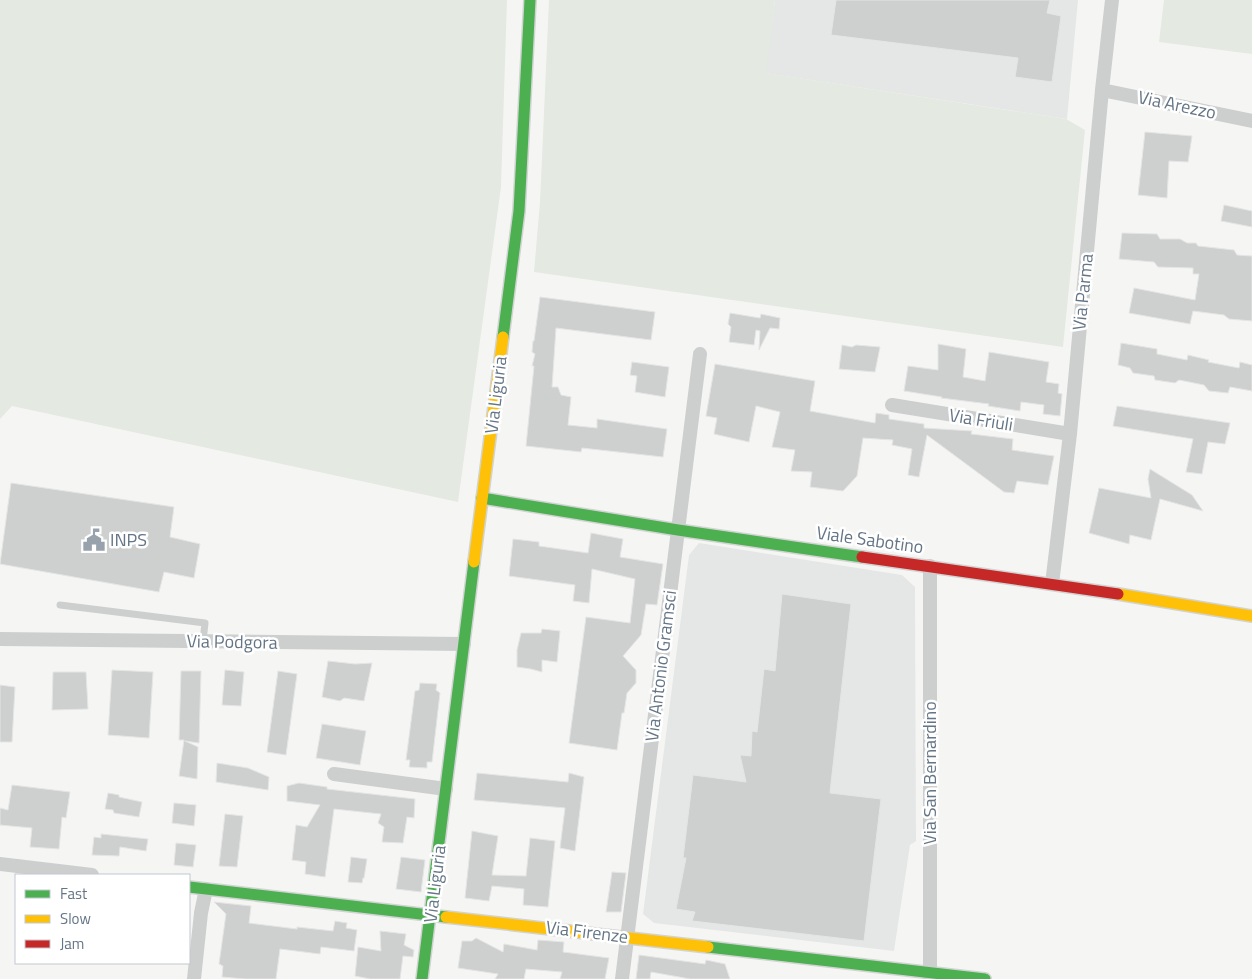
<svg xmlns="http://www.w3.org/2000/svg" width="1252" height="979" viewBox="0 0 1252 979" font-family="'Titillium Web',sans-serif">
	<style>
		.built { fill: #e5e7e6 }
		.green { fill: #e4e9e2 }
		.building { fill: #ced0d0; stroke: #e4e5e4 }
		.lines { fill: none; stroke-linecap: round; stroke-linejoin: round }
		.fast-casing { stroke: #d2d4d4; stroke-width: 14 }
		.slow-casing { stroke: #d2d4d4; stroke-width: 14 }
		.jam-casing { stroke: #d2d4d4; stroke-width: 14 }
		.lane { stroke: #cdcfcf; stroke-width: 7 }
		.street { stroke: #cdcfcf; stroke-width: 14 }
		.fast { stroke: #4caf50; stroke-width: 11 }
		.slow { stroke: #ffc107; stroke-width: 11 }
		.jam { stroke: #c62828; stroke-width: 11 }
		.labels { text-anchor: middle; stroke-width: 5; stroke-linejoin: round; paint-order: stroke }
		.street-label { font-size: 18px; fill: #647586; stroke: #fff }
		.poi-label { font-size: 18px; fill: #647586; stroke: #fff; text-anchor: start }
	</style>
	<rect width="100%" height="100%" fill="#f5f6f4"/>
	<path class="built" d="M775,0H1078L1067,119L765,73Z
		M699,543L902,575L915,587L916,841L910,845L894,951L654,923L643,914L689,555Z"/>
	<path class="green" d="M0,0H507L501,187L458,502L12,406L0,419Z
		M549,0H775L766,73L1066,119L1085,130L1063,347L534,272L540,202Z
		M1164,0H1252V54L1159,42Z"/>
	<path class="building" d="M836,0H1050L1047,13L1061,16L1052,82L1015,77L1018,58L831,35Z
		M1145,132L1192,136L1188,162L1169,161L1167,198L1138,195Z
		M1224,205L1252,211V227L1221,221Z
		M1122,233L1157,234L1160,239H1180L1187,243H1196L1198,246L1234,250L1237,255L1252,256V321L1229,319L1224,315L1193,311L1190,324L1129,313L1134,288L1195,300L1199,274H1193V268L1158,267L1154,262L1119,259Z
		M540,297L655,312L651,340L556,328L552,387H558L561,395L571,397L568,425L597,428V419L667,429L663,457L582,448L581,452L526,446L534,366H532L535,354L532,352L533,341H534Z
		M730,313L760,318L761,314L780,318L779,329L770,328L759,350L760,331L756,330L754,345L729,342L731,327L728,324Z
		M1121,343L1157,349V354L1187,360L1188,355L1209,360L1208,362L1239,368L1240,362L1252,365V391L1230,387L1228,393L1209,391L1204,385L1179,380L1175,383L1155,380L1154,376L1133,373L1130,368L1118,365Z
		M938,344L966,349L963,377L985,381L989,352L1049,362L1046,382L1059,384L1058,393L1062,394L1060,416L1043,414L1044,405L1021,402L1020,411L988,406L989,404L941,398L942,397L904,391L908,366L938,370Z
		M842,345L852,347L856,345L880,347L875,372L839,369Z
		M632,362L669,367L665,397L635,392L637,376L630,375Z
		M715,364L815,381L810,411L875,423L876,413L889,415V419L924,424V428L972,431L971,434L1013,439L1012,450L1054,456L1048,485L1017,481L1014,493L1004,492L927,435L919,477L908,475L912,449L892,445L893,440L863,438L857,476L843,491L810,487L812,472L791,471L795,450L772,447L780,412L756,406L749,442L714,434L717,418L706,416Z
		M1117,406L1230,423L1225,444L1208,442L1202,474L1186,472L1193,439L1113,426Z
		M1150,469L1192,495L1203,511L1160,499L1151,540L1130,535L1129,544L1089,533L1099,488L1151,498L1148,479Z
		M11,483L174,507L170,537L200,544L194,578L164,572L159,592L0,564Z
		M591,533L623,539L620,557L663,564L657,605L646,604L641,635L623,656L636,670V683L627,693L624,713H622L617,750L569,743L586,617L630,623L635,579L592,569L589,603L573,601L575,585L509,576L513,539L539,542V546L588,553Z
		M782,594L851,604L830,793L881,799L864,941L692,921L695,912L676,909L686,858H683L693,775L746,782L740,755L751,756L752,731L757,732L764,669L775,671Z
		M542,629L560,631L557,662L542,660V672L531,669L517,667V650L521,633H541Z
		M328,661L355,664L372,663L364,701L344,698L340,701L322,697Z
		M112,670L153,672L149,738L108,735Z
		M225,670L244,672L241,706L222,705Z
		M181,671H201L199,743L185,741L198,747L197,779L179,776L184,740H179Z
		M278,671L297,674L286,755L267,752Z
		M53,672H86L88,709L52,710Z
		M420,683L437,684L436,690L440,693L432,762H427V768L409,767L410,760H406L415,691L419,690Z
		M0,685L15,687L12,742H0Z
		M322,724L366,731L360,765L316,758Z
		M217,763L248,768L269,777L268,790L216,782Z
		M477,773L568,782L569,773L584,777L575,851L560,848L565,808L474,800Z
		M299,783L327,787V789L415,799L414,818L407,817L403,843L382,842L384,827L378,823L381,814L334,809L325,877L305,874L306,862L292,860L296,825L307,827L320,805L287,801V786Z
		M12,785L70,792L66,818L62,817L59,849L30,847L32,828L0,825V808L8,810Z
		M108,793L119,795V797L142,802L139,817L114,813L113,810L105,809Z
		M174,803L196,805L194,826L172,823Z
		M225,814L243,816L237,867L219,866Z
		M472,831L498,836L492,875L526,876L530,838L555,841L548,907L523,905L524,889L492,886L489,901L465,898Z
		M101,834L148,839L146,851L120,847L119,856L92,855L94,837L101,838Z
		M176,843L196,845L193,867L174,865Z
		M351,857L367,859L364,878H363L362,883L348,882Z
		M401,857L425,860L421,892L396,889Z
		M612,872L626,873L621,912H606Z
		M214,902L251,906L249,923L297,929V927L333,931L335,921L347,923L346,928L357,930L354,951L321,947L320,954L280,949L276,979H245L222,977L223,966L219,964L226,914Z
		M380,931L406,934L404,945L414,950L413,957L403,956L400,979H370L355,976L358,947L381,951Z
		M476,938L503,952L504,944L537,950L538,940L564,942L563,952L609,958L605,979H560L562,972L526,969L524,979H495L498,974L458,968L462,941H472Z
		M639,955L705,964L706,960L725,964L730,979H690L651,972L650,979H636Z"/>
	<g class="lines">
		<defs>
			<path id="fast" d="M503,337L519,211L530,0
				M482,498L678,530L862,557
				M189,887L446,917
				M708,947L985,979
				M422,979L474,562"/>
			<path id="slow" d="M474,562L503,337
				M1118,594L1252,616
				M446,917L708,947"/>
			<path id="jam" d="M862,557L1118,594"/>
		</defs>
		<use href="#fast" class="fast-casing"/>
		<use href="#slow" class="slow-casing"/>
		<use href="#jam" class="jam-casing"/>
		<path class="lane" d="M60,605L205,623L203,641"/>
		<path class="street" d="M1102,90L1252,121
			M892,405L1070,434
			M930,566V979
			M1052,584L1070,434L1102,90L1112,0
			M0,639L464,644
			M334,774L446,789
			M0,864L92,875
			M194,979L201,913L206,889
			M622,979L700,354"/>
		<use href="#fast" class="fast"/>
		<use href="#slow" class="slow"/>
		<use href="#jam" class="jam"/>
	</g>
	<defs>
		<symbol id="civic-bare" viewBox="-9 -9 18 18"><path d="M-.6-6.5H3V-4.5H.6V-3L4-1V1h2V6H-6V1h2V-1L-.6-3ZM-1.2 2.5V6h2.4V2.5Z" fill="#97a2ac" stroke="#fff" stroke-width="2.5" paint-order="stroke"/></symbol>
	</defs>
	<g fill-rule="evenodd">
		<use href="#civic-bare" x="78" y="524" width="32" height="32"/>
	</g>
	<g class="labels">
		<g class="street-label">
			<text transform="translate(1177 105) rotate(12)" y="6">Via Arezzo</text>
			<text transform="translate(1083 292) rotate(-84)" y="6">Via Parma</text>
			<text transform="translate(496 395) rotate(-83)" y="6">Via Liguria</text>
			<text transform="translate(981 420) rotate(9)" y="6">Via Friuli</text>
			<text transform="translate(870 540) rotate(8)" y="6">Viale Sabotino</text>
			<text transform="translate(232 642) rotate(1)" y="6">Via Podgora</text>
			<text transform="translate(661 666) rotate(-83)" y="6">Via Antonio Gramsci</text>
			<text transform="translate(930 773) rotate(-90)" y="6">Via San Bernardino</text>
			<text transform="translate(435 884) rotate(-83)" y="6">Via Liguria</text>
			<text transform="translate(587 932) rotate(7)" y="6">Via Firenze</text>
		</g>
		<g class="poi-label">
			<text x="110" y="546">INPS</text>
		</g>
	</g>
	<rect x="15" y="874" width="175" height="90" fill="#ffffff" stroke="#c1c8cf"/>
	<rect x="25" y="890" width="25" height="8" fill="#4caf50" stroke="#c1c8cf"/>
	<text x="60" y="899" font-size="15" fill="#647586">Fast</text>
	<rect x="25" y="915" width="25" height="8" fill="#ffc107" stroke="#c1c8cf"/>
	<text x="60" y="924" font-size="15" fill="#647586">Slow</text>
	<rect x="25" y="940" width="25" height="8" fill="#c62828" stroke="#c1c8cf"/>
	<text x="60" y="949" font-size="15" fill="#647586">Jam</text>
</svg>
